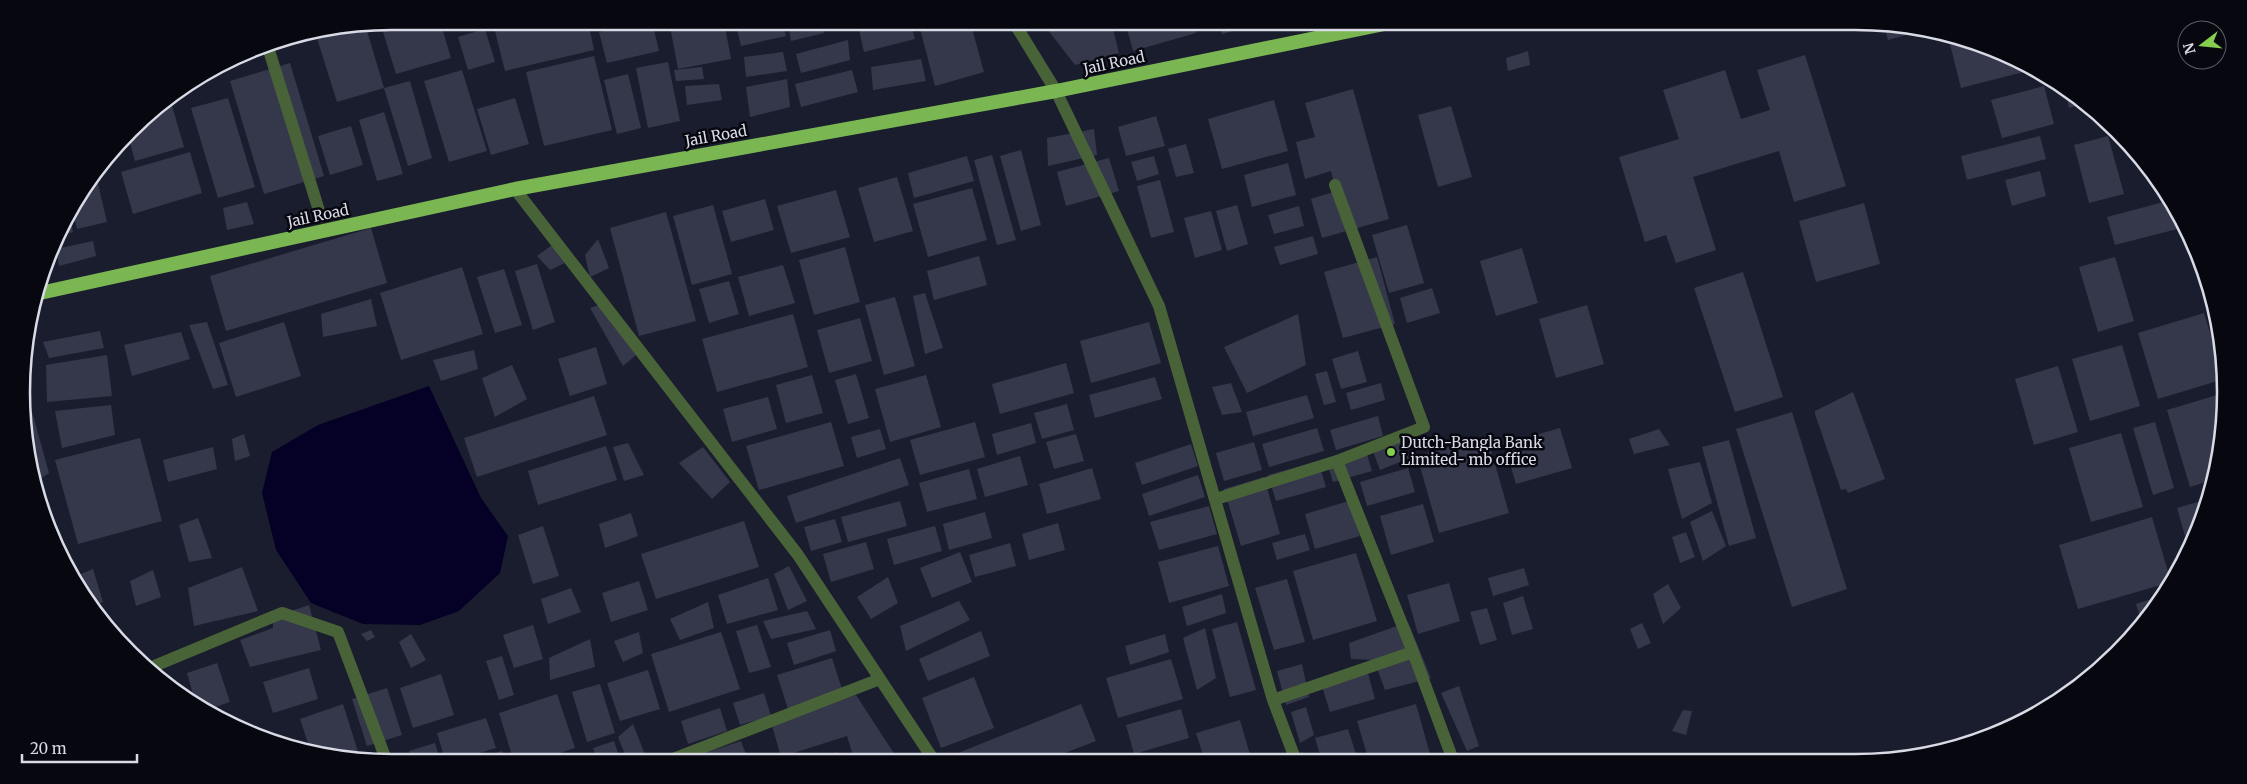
<svg xmlns="http://www.w3.org/2000/svg" width="2247" height="784" viewBox="0 0 2247 784" font-family="Merriweather,serif">
	<style>
		.water { fill: #050126 }
		.building { fill: #35384a }
		.lines { fill: none; stroke-linecap: round; stroke-linejoin: round }
		.minor { stroke: #496339; stroke-width: 12 }
		.trunk { stroke: #7ab652; stroke-width: 14 }
		.poi-dot { fill: #84cf4d; stroke: #07080f; stroke-width: 2 }
		.labels { text-anchor: middle; stroke-width: 5; stroke-linejoin: round; paint-order: stroke }
		.street-label { font-size: 15px; fill: #d8dbe6; stroke: #07080f }
		.poi-label { font-size: 15px; fill: #d8dbe6; stroke: #07080f; text-anchor: start }
		.rim { fill: none; stroke: #d8dbe6; stroke-width: 2.5 }
	</style>
	<rect width="100%" height="100%" fill="#1a1d2d"/>
	<path class="water" d="M429,386L481,498L508,536L500,573L459,611L420,625L363,624L311,603L276,550L262,493L272,452L318,425Z"/>
	<path class="building" d="M392,21H440L451,58L396,74L380,22Z
		M460,21H485V22L462,29Z
		M536,21H588L594,50L505,71L495,31Z
		M646,21H652L659,51L607,63L599,32Z
		M669,21H724L731,59L678,69Z
		M735,21H782L786,36L741,46Z
		M795,21H819L824,33L791,41L788,23Z
		M857,21H910L915,39L864,52Z
		M918,21H970L984,72L935,86Z
		M1041,21H1111L1119,53L1075,65Z
		M1125,21H1193L1196,33L1133,51Z
		M1218,21H1264V22L1222,34Z
		M365,24L384,88L337,102L316,35L348,26Z
		M1884,25L1924,30L1888,40Z
		M485,29L495,62L468,70L458,37Z
		M1953,35L2019,59L2035,69L1961,88L1948,36Z
		M848,40L850,60L801,73L796,54Z
		M1528,51L1530,65L1508,71L1506,58Z
		M783,52L787,71L746,77L744,57Z
		M1805,55L1846,186L1794,202L1779,151L1693,177L1716,250L1676,263L1666,235L1645,242L1619,157L1679,139L1663,90L1725,70L1741,119L1770,110L1757,70Z
		M594,56L612,130L544,146L526,72Z
		M921,59L926,81L873,90L871,67Z
		M668,62L680,121L648,128L636,68Z
		M290,63L324,176L264,194L230,81Z
		M702,67L704,79L676,81L674,70Z
		M462,70L487,151L449,162L424,81Z
		M852,70L858,92L801,107L795,84Z
		M628,74L641,128L617,134L604,80Z
		M787,79L790,107L750,117L746,87Z
		M410,81L432,158L408,166L384,88Z
		M719,84L722,100L687,105L685,86Z
		M2044,86L2054,124L2002,138L1991,100Z
		M2064,87L2080,98L2086,103L2069,108Z
		M1353,89L1389,219L1322,238L1311,199L1336,191L1331,171L1305,179L1296,142L1315,137L1305,103Z
		M228,98L255,187L218,198L191,108Z
		M515,98L529,144L491,155L477,109Z
		M170,99L184,147L135,161L128,135L147,113Z
		M1274,100L1288,151L1222,169L1208,119Z
		M1451,106L1472,177L1438,187L1418,115Z
		M384,112L403,174L377,181L359,120Z
		M1156,116L1165,146L1126,156L1118,127Z
		M351,126L363,165L330,175L318,136Z
		M1094,129L1097,155L1048,166L1047,138Z
		M2040,136L2046,159L1967,180L1961,156Z
		M2108,136L2124,194L2089,203L2074,145Z
		M1186,144L1194,173L1176,177L1168,149Z
		M1021,150L1041,225L1021,231L1000,156Z
		M190,152L202,193L133,214L121,172Z
		M992,155L1016,240L997,245L974,160Z
		M967,156L974,181L914,198L908,173Z
		M1154,156L1159,174L1137,181L1131,162Z
		M1109,158L1119,191L1066,206L1057,172Z
		M1288,163L1296,195L1252,207L1244,175Z
		M95,171L107,222L77,229L72,207Z
		M2040,171L2046,196L2012,206L2005,180Z
		M897,177L913,231L874,242L858,188Z
		M1160,180L1174,232L1151,238L1137,186Z
		M972,188L987,240L928,257L913,204Z
		M836,190L850,237L791,253L777,206Z
		M765,199L774,230L731,242L722,211Z
		M2171,200L2185,227L2115,245L2107,217Z
		M247,202L254,224L227,230L223,208Z
		M1864,203L1880,264L1816,282L1799,221Z
		M713,205L732,274L692,285L673,216Z
		M1237,205L1248,244L1227,251L1216,211Z
		M1299,206L1304,226L1274,234L1268,215Z
		M1211,211L1222,250L1195,258L1184,218Z
		M666,212L696,321L639,336L610,228Z
		M69,213L73,232L57,236L60,228Z
		M1407,225L1424,283L1389,293L1372,235Z
		M371,228L387,283L226,331L210,276Z
		M1313,236L1318,254L1280,265L1274,247Z
		M598,239L609,268L590,277L585,255Z
		M93,241L96,256L59,266L56,249Z
		M552,245L565,263L550,270L537,256Z
		M845,247L860,302L814,315L799,260Z
		M1522,248L1538,303L1496,316L1480,261Z
		M979,256L987,285L934,300L927,271Z
		M1377,257L1395,324L1343,338L1324,272Z
		M2115,257L2134,321L2098,332L2079,267Z
		M537,264L555,322L533,330L515,271Z
		M783,265L795,303L749,316L738,277Z
		M462,267L483,334L401,360L380,293Z
		M504,269L522,325L495,333L477,277Z
		M1743,272L1783,397L1735,412L1694,288Z
		M729,281L739,314L709,323L699,289Z
		M1432,288L1440,313L1407,323L1400,298Z
		M925,293L943,348L925,354L913,296Z
		M895,297L915,366L884,375L865,305Z
		M371,299L377,326L323,337L321,314Z
		M599,305L636,355L623,366L590,308Z
		M1587,305L1604,364L1556,378L1539,319Z
		M2204,313L2224,379L2158,399L2138,333Z
		M793,314L808,367L717,392L702,339Z
		M1298,314L1306,365L1247,393L1224,347Z
		M860,318L872,361L829,373L817,330Z
		M207,322L228,385L213,389L189,325Z
		M284,322L301,376L236,397L219,343Z
		M1149,322L1161,363L1091,383L1080,341Z
		M100,331L104,348L49,358L43,342Z
		M181,332L190,359L132,376L124,345Z
		M2122,345L2140,406L2090,421L2072,359Z
		M596,347L607,384L570,396L558,359Z
		M474,350L478,369L441,381L433,360Z
		M1358,351L1367,382L1341,389L1332,359Z
		M107,355L112,396L47,402L46,365Z
		M1066,363L1074,393L1000,414L992,384Z
		M512,365L527,399L495,417L482,378Z
		M2058,366L2078,432L2034,445L2015,379Z
		M1327,371L1336,402L1324,405L1315,374Z
		M856,374L869,418L848,424L835,380Z
		M812,375L823,413L786,423L776,385Z
		M926,375L941,427L890,442L875,389Z
		M1155,377L1162,399L1095,418L1089,395Z
		M23,379L49,473L33,484L22,417Z
		M1231,383L1242,412L1222,415L1212,387Z
		M1381,383L1385,400L1351,410L1346,393Z
		M1853,392L1885,479L1848,493L1846,489L1841,490L1815,414V411Z
		M2224,393L2225,416L2215,479L2190,487L2167,410Z
		M1307,395L1314,418L1253,436L1246,412Z
		M594,396L607,435L477,477L464,438Z
		M768,397L777,429L732,442L723,409Z
		M1067,404L1074,430L1042,439L1034,413Z
		M111,405L115,435L62,448L55,411Z
		M1792,412L1847,589L1792,607L1736,429Z
		M1378,416L1383,436L1336,450L1330,430Z
		M831,422L844,466L759,490L746,446Z
		M975,422L985,457L920,475L910,440Z
		M2155,422L2174,488L2153,495L2133,428Z
		M1031,423L1036,443L997,455L992,434Z
		M1317,428L1324,451L1269,467L1262,444Z
		M1560,428L1572,468L1516,484L1504,444Z
		M880,429L886,449L857,458L851,437Z
		M1659,429L1670,445L1634,454L1629,439Z
		M2121,433L2143,507L2091,522L2069,448Z
		M244,434L250,456L235,461L232,439Z
		M1076,434L1084,461L1054,469L1046,442Z
		M1401,434L1410,458L1380,470L1371,446Z
		M1487,436L1509,513L1439,533L1417,456Z
		M140,438L162,521L78,544L55,460Z
		M1729,440L1756,538L1729,546L1702,447Z
		M1254,442L1262,470L1224,481L1216,453Z
		M628,443L644,475L624,481L613,447Z
		M1191,444L1198,466L1142,485L1135,463Z
		M606,446L617,480L538,505L528,471Z
		M213,447L217,469L168,482L163,460Z
		M703,447L730,482L712,499L679,463Z
		M1366,451L1372,471L1333,482L1327,463Z
		M1020,456L1028,485L985,497L977,469Z
		M900,458L909,485L796,523L787,496Z
		M1318,461L1326,487L1276,501L1268,475Z
		M1700,462L1712,503L1682,519L1668,469Z
		M1092,468L1101,499L1047,514L1039,484Z
		M1408,468L1415,492L1367,506L1360,482Z
		M969,469L977,499L927,512L919,483Z
		M1198,475L1205,497L1149,516L1142,494Z
		M1264,477L1280,534L1241,546L1224,489Z
		M2208,499L2194,533L2185,536L2177,508Z
		M900,501L907,526L848,542L841,517Z
		M1349,501L1360,536L1315,549L1305,514Z
		M1423,504L1434,542L1391,555L1380,516Z
		M1209,506L1217,534L1159,550L1150,522Z
		M1712,511L1726,546L1703,561L1690,522Z
		M985,512L992,538L949,550L943,524Z
		M631,513L638,536L605,548L599,524Z
		M2152,517L2171,582L2078,609L2059,545Z
		M198,518L212,558L189,562L179,525Z
		M835,519L842,542L811,551L804,527Z
		M744,521L759,567L656,599L641,554Z
		M1058,523L1065,550L1029,560L1022,534Z
		M543,526L559,576L533,584L518,535Z
		M935,526L942,551L894,565L887,539Z
		M1686,532L1695,557L1680,563L1672,537Z
		M1305,534L1310,550L1277,560L1272,543Z
		M866,542L874,569L831,582L823,554Z
		M1010,543L1016,566L975,577L969,555Z
		M1218,546L1229,586L1169,603L1158,562Z
		M960,552L972,582L932,598L920,568Z
		M1356,553L1377,621L1313,640L1293,571Z
		M789,566L807,601L788,610L774,574Z
		M242,567L258,611L194,626L188,588Z
		M1524,568L1529,585L1493,596L1488,578Z
		M93,569L103,602L91,607L84,598L76,576Z
		M153,570L161,597L136,606L130,581Z
		M888,577L898,603L871,619L857,597Z
		M768,578L778,610L727,624L718,595Z
		M1287,579L1305,642L1274,650L1255,588Z
		M639,581L648,610L611,622L602,593Z
		M1449,583L1460,621L1418,634L1407,595Z
		M1668,584L1681,608L1663,624L1653,594Z
		M571,588L581,612L548,624L541,599Z
		M1222,594L1226,613L1187,626L1182,607Z
		M1523,596L1533,629L1512,635L1503,603Z
		M2161,596L2141,620L2136,604Z
		M959,601L970,620L906,651L900,626Z
		M708,602L714,628L680,640L670,619Z
		M309,605L321,650L250,667L240,640L273,628V617Z
		M1487,608L1497,640L1480,645L1470,612Z
		M807,611L816,629L771,639L763,621Z
		M1237,622L1256,690L1230,697L1212,629Z
		M1408,622L1431,678L1385,690L1374,660L1351,659L1349,643Z
		M1642,623L1651,643L1638,649L1630,629Z
		M533,625L543,659L514,668L503,635Z
		M757,625L771,667L749,673L736,631Z
		M1205,628L1216,678L1197,690L1183,638Z
		M371,630L375,637L367,641L361,634Z
		M830,630L836,651L794,665L787,643Z
		M981,631L990,656L928,681L919,659Z
		M639,632L643,653L623,662L614,641Z
		M721,632L740,689L669,712L651,654Z
		M411,634L426,660L411,668L399,642Z
		M1165,634L1169,652L1130,665L1125,646Z
		M590,639L595,667L550,680L549,658Z
		M502,656L514,695L499,700L486,661Z
		M832,658L843,692L788,709L777,675Z
		M1171,659L1183,699L1118,718L1106,678Z
		M217,663L230,702L207,710L196,705L187,673Z
		M1302,664L1309,697L1286,705L1277,671Z
		M1366,666L1375,699L1330,712L1320,680Z
		M309,668L318,699L273,713L263,682Z
		M648,670L660,709L620,721L607,683Z
		M441,674L454,715L413,728L400,688Z
		M974,677L994,728L941,748L922,698Z
		M600,684L615,733L587,742L572,692Z
		M1459,686L1479,746L1467,751L1441,693Z
		M387,688L402,735L367,746L352,699Z
		M764,693L771,716L740,725L733,703Z
		M557,694L575,748L532,762H514L499,713Z
		M856,695L897,758L883,762H855L847,736L781,757L771,722Z
		M343,704L360,758L311,752L300,719Z
		M1081,704L1096,741L1044,761L961,762L958,753Z
		M1416,704L1432,761H1369L1357,721Z
		M1306,707L1314,735L1300,743L1291,712Z
		M720,708L727,731L688,744L681,721Z
		M1181,709L1189,738L1134,754L1126,725Z
		M1683,710L1692,711L1686,735L1672,731Z
		M486,718L496,748L446,763L437,733Z
		M1240,720L1251,758L1241,761H1205L1196,733Z
		M633,724L648,762H628L618,737Z
		M1348,729L1356,754L1334,761H1322L1315,738Z
		M614,741L621,762H598L593,748Z
		M741,741L749,762H683V760Z
		M435,743L441,763H413L409,751Z
		M502,751L506,763H467V762Z
		M836,752L839,762H807V761Z
		M1303,752L1306,761H1273V760Z
		M404,753L407,763L378,761Z"/>
	<g class="lines">
		<path class="minor" d="M1013,21L1056,91L1159,306L1273,700L1296,761
			M267,44L321,217
			M515,189L798,555L935,762
			M2200,260L2217,318
			M1337,461L1413,652L1453,760
			M1216,499L1337,461L1424,427L1335,185
			M147,669L282,613L338,632L387,762
			M1273,700L1413,652
			M665,762L880,679"/>
		<path class="trunk" d="M40,293L515,189L1056,91L1399,21"/>
	</g>
	<circle class="poi-dot" cx="1391" cy="452" r="5"/>
	<g class="labels">
		<g class="street-label">
			<text transform="translate(1114 63) rotate(-12)" y="5">Jail Road</text>
			<text transform="translate(716 136) rotate(-10)" y="5">Jail Road</text>
			<text transform="translate(318 216) rotate(-12)" y="5">Jail Road</text>
		</g>
		<g class="poi-label">
			<text x="1401" y="448">Dutch-Bangla Bank<tspan x="1401" dy="17">Limited- mb office</tspan></text>
		</g>
	</g>
	<path d="M0 0H2247V784H0ZM392 30H1855A362 362 0 0 1 2217 392V392A362 362 0 0 1 1855 754H392A362 362 0 0 1 30 392V392A362 362 0 0 1 392 30Z" fill="#07080f" fill-rule="evenodd"/>
	<path class="rim" d="M392 30H1855A362 362 0 0 1 2217 392V392A362 362 0 0 1 1855 754H392A362 362 0 0 1 30 392V392A362 362 0 0 1 392 30Z"/>
	<g transform="translate(2202 45) rotate(254)"><circle r="24" fill="#07080f" stroke="#5b5c65"/>
	<path d="M0-4L9 19L0 12L-9 19Z" fill="#84cf4d"/>
	<text y="-8" font-size="14" font-weight="bold" text-anchor="middle" fill="#d8dbe6">N</text>
	</g>
	<path d="M22 754v8h115v-8" fill="none" stroke="#d8dbe6" stroke-width="2.5"/>
	<text x="30" y="754" font-size="15" fill="#d8dbe6" stroke="#07080f" stroke-width="4" paint-order="stroke">20 m</text>
</svg>
